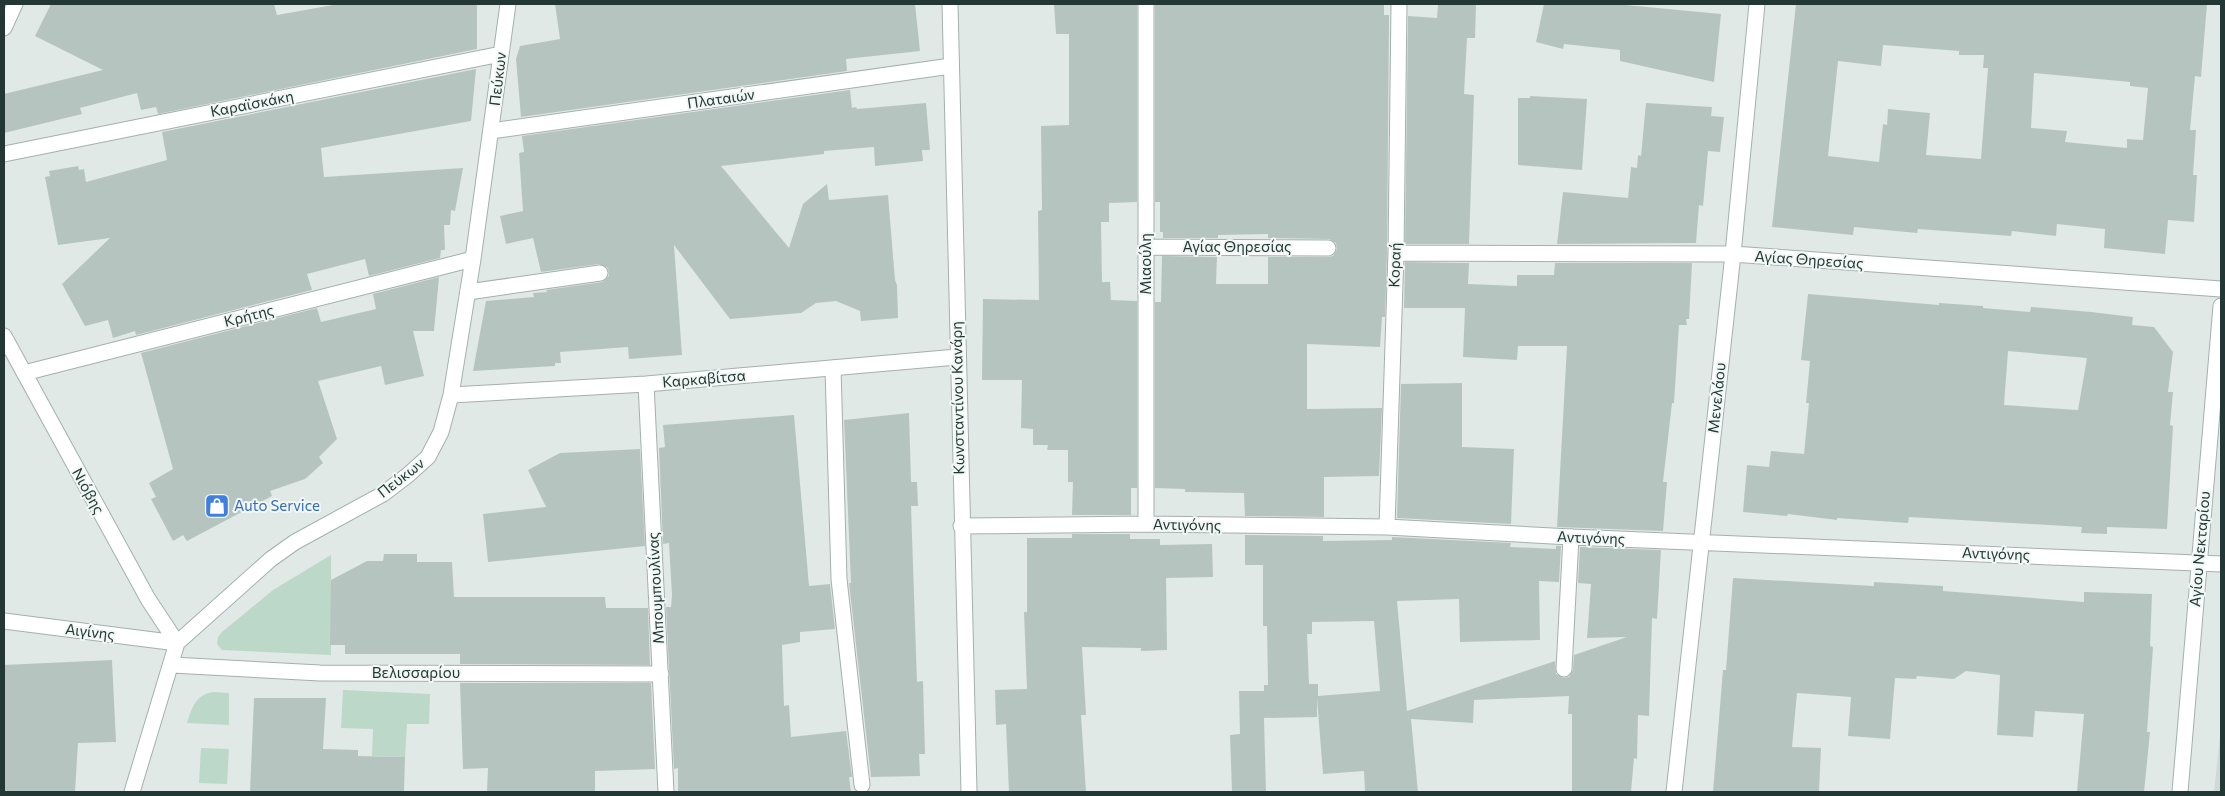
<svg xmlns="http://www.w3.org/2000/svg" width="2225" height="796" viewBox="0 0 2225 796" font-family="Commissioner,sans-serif">
	<style>
		.built { fill: #cfd9d6 }
		.green { fill: #bcd8c8 }
		.building { fill: #b6c4c0; fill-rule: evenodd }
		.lines { fill: none; stroke-linecap: round; stroke-linejoin: round }
		.service-casing { stroke: #a4b0ae; stroke-width: 17 }
		.minor-casing { stroke: #a4b0ae; stroke-width: 17 }
		.tertiary-casing { stroke: #a4b0ae; stroke-width: 17 }
		.service { stroke: #fff; stroke-width: 15 }
		.minor { stroke: #fff; stroke-width: 15 }
		.tertiary { stroke: #fff; stroke-width: 15 }
		.labels { text-anchor: middle; stroke-width: 4; stroke-linejoin: round; paint-order: stroke }
		.street-label { font-size: 15px; fill: #233835; stroke: #f1f7f4 }
		.shop-label { font-size: 15px; fill: #366cbe; stroke: #f1f7f4; text-anchor: start }
	</style>
	<rect width="100%" height="100%" fill="#e1e9e7"/>
	<path class="built" d="M2221,726V792H2214Z"/>
	<path class="green" d="M331,555V655L222,650L217,644L218,637L222,632L273,590Z
		M343,690L430,694L429,724H407L405,757L372,756L373,729L341,728Z
		M213,692L229,693V725L187,723C192,708 195,695 213,692Z
		M201,748L229,749L227,784L199,783Z"/>
	<path class="building" d="M51,4H274L277,15L339,4H477V49L158,114L156,107L141,110L137,93L80,108L82,114L4,133V94L103,70L35,36Z
		M555,4H915L920,51L846,59L847,71L521,117L516,59L520,46L560,39Z
		M1054,4H1137V202L1109,203V222H1101L1102,282H1110L1111,300L1137,301V488H1131V515H1072L1073,482H1068V450H1047L1048,445H1033V429L1021,428L1022,380H982L983,299L1039,300L1038,211L1042,210L1041,126L1069,125V34H1056Z
		M1155,4H1384V15H1389L1387,253L1385,317H1382L1380,347L1307,344V409L1382,408L1379,476L1324,477V517L1245,516L1244,493L1185,492V489L1155,488V302H1161L1162,256L1217,257L1216,284H1268V257H1328L1333,256L1337,249L1336,243L1329,239L1268,238V234L1218,235V238H1163V232H1160V202H1155Z
		M1438,4H1476L1475,38H1467L1464,94L1474,95L1469,244H1405L1408,16L1437,18Z
		M1544,4H1615L1721,14L1714,82L1620,61V50L1564,44L1563,49L1536,42Z
		M1796,4H2207L2201,77L2195,76L2190,130H2196L2193,175H2197L2194,222L2168,220L2165,254L2104,248L2105,229L2057,224L2056,236L2012,231L2011,236L1918,229L1917,233L1854,227L1853,235L1772,227ZM1883,45L1959,51V55H1984L1983,68H1988L1981,159L1926,155L1930,113L1888,109L1887,125L1883,124L1879,162L1828,156L1838,61L1881,66ZM2034,73L2130,82V86L2148,88L2143,140L2127,139V148L2065,142L2067,131L2031,128Z
		M476,69L471,121L321,148L324,177L463,168L455,211L451,210L450,225H444L445,250H441L440,258L369,276L365,259L307,274L312,290L136,335L135,331L113,338L108,320L85,326L62,284L110,238L58,245L45,177L50,176L49,171L78,166L79,170L84,169L86,182L167,160L162,132Z
		M850,90L852,108L856,107L857,109L926,103L930,150H922L923,161L875,166L874,147L824,151V154L721,166L789,248L803,204L827,184L829,200L888,195L895,280L897,285L898,318L861,321L860,311L836,301L816,303L801,313L730,319L674,245L682,355L629,359L628,347L560,352L561,363H555V366L473,371L486,301L534,297L533,293L547,292L546,290L602,282L609,276L608,268L599,264L541,272L533,238L506,244L500,216L523,211L519,153L524,152L522,136Z
		M1530,96L1587,99L1582,170L1518,165V98H1530Z
		M1646,103L1712,107L1711,116L1724,117L1720,152L1708,151L1703,206L1699,205L1696,243L1557,244L1563,192L1628,198L1631,167L1637,168L1638,155L1641,156Z
		M1405,262L1469,263L1468,284L1517,286V275H1554L1555,263H1692L1689,319H1686L1687,325H1679L1674,403H1672L1663,482H1667L1663,531L1557,527L1567,346H1518L1517,360L1463,357L1465,308H1404Z
		M439,277L434,331H413L424,376L385,385L381,366L318,381L337,439L319,457L323,463L305,479L270,491L272,496L187,541L183,535L173,541L151,499L156,497L149,483L173,469L141,353L317,308L321,322L376,309L373,294Z
		M1808,294L1939,305V303L1983,306V308L2030,312L2031,307L2091,312L2133,317L2132,325L2154,327L2173,352L2168,392H2173L2170,425L2173,426L2167,529L2107,527V534L2081,533L2082,527L1909,517L1908,523L1837,518V520L1788,514L1787,516L1743,512L1747,465L1769,467L1771,451L1804,454L1809,403H1806L1810,361L1801,360ZM2008,351L2087,358L2078,410L2004,405Z
		M1462,383V447L1514,449L1511,524L1397,518L1401,384Z
		M909,413L911,482H917L918,506H911L917,682L923,681L925,754H919L920,776L871,777L849,583H851L844,420Z
		M794,415L809,586L830,584L835,629L800,632V642L782,645L784,706L789,705L791,737L846,731L852,777H849L851,792H678V768L674,769L666,607H671L672,595L669,543L663,544L659,448L665,447L663,425Z
		M640,449L645,546L488,562L483,514L546,507L528,470L560,453Z
		M1072,534H1130V539H1160V545L1212,544L1213,577L1166,578L1167,650L1141,651V648L1082,647L1086,715H1081L1086,792H1009L1006,724L996,725L995,690L1027,689L1024,612H1027V538H1072Z
		M1245,535L1323,536V541L1392,540V537L1511,543L1510,547L1556,549V546H1561L1559,582L1539,581L1540,640L1460,642L1459,599L1397,601L1407,711L1555,661L1556,674L1563,678L1569,677L1573,670L1574,655L1627,637L1587,638L1591,584L1578,583L1580,547L1661,550L1657,619L1652,618L1649,716L1638,715L1637,759L1634,758L1631,792H1572V714H1568L1569,696L1474,700L1473,723L1411,719L1418,792H1365L1364,771L1323,774L1317,698V717L1264,718L1266,792H1232L1230,735L1240,734L1239,691H1264V685H1268L1267,626H1263V565H1245ZM1374,621L1380,691L1318,696V684H1309L1307,634H1312V622Z
		M384,554H417V562H452L454,597H605L606,608H648L650,665L460,664V654H345V645H330L331,580L367,561H383Z
		M1733,578L1874,586V582L1943,586V591L2084,602V592L2152,594L2150,646L2153,647L2147,732H2150L2144,792H2077L2084,714L2035,711L2033,737L1997,735L2000,675L1966,671L1954,679L1917,676L1916,679L1895,678L1890,739L1848,736L1851,697L1797,693L1792,747L1821,748L1819,792H1713L1723,670H1726Z
		M112,660L116,742L78,743L75,792H4V665Z
		M460,683H651L655,769L595,771V792H487L488,768L463,769Z
		M254,698H326L323,749L358,750V756L405,757L404,792H250Z"/>
	<g class="lines">
		<defs>
			<path id="service" d="M468,292L600,273
				M833,368L839,579L862,785
				M1564,669L1571,537"/>
			<path id="minor" d="M950,4L969,792
				M1146,4V524
				M4,28L15,4
				M491,131L951,66
				M4,154L501,54
				M1146,247L1328,248
				M1396,253L1733,254L2221,289
				M4,336L148,599L177,643
				M24,373L473,259
				M646,384L666,792
				M451,395L646,384L957,357
				M961,526L1146,524L1387,527L1571,537L2221,564
				M1387,527L1396,253L1399,4
				M4,621L177,643
				M172,665L320,673L661,674
				M132,792L177,643L271,559L295,542L383,494L408,475L428,457L441,432L451,395L473,259L508,4
				M1674,792L1733,254L1757,4"/>
			<path id="tertiary" d="M2180,792L2221,306"/>
		</defs>
		<use href="#service" class="service-casing"/>
		<use href="#minor" class="minor-casing"/>
		<use href="#tertiary" class="tertiary-casing"/>
		<use href="#service" class="service"/>
		<use href="#minor" class="minor"/>
		<use href="#tertiary" class="tertiary"/>
	</g>
	<defs>
		<symbol id="shop-square" viewBox="-11 -11 22 22"><rect x="-9" y="-9" width="18" height="18" rx="4" fill="#3f7fe0" stroke="#f1f7f4"/><path d="M-5-2.5h2.3a2.7 3.5 0 0 1 5.4 0H5L5.5 6h-11ZM-1.5-2.5h3a1.5 2.3 0 0 0-3 0Z" fill="#fff"/></symbol>
	</defs>
	<g fill-rule="evenodd">
		<use href="#shop-square" x="203" y="492" width="28" height="28"/>
	</g>
	<g class="labels">
		<g class="street-label">
			<text transform="translate(498 79) rotate(-83)" y="5">Πεύκων</text>
			<text transform="translate(721 99) rotate(-8)" y="5">Πλαταιών</text>
			<text transform="translate(252 104) rotate(-11)" y="5">Καραϊσκάκη</text>
			<text x="1237" y="252">Αγίας Θηρεσίας</text>
			<text transform="translate(1809 260) rotate(4)" y="5">Αγίας Θηρεσίας</text>
			<text transform="translate(1146 264) rotate(-90)" y="5">Μιαούλη</text>
			<text transform="translate(1395 265) rotate(-88)" y="5">Κοραή</text>
			<text transform="translate(249 316) rotate(-14)" y="5">Κρήτης</text>
			<text transform="translate(704 379) rotate(-5)" y="5">Καρκαβίτσα</text>
			<text transform="translate(958 398) rotate(-91)" y="5">Κωνσταντίνου Κανάρη</text>
			<text transform="translate(1717 398) rotate(-84)" y="5">Μενελάου</text>
			<text transform="translate(401 478) rotate(-38)" y="5">Πεύκων</text>
			<text transform="translate(88 491) rotate(61)" y="5">Νιόβης</text>
			<text transform="translate(1187 525) rotate(1)" y="5">Αντιγόνης</text>
			<text transform="translate(1591 538) rotate(2)" y="5">Αντιγόνης</text>
			<text transform="translate(2200 549) rotate(-85)" y="5">Αγίου Νεκταρίου</text>
			<text transform="translate(1996 554) rotate(2)" y="5">Αντιγόνης</text>
			<text transform="translate(656 588) rotate(-93)" y="5">Μπουμπουλίνας</text>
			<text transform="translate(90 632) rotate(7)" y="5">Αιγίνης</text>
			<text x="416" y="678">Βελισσαρίου</text>
		</g>
		<g class="shop-label">
			<text x="234" y="511">Auto Service</text>
		</g>
	</g>
	<rect width="2225" height="796" fill="none" stroke="#233835" stroke-width="10"/>
</svg>
